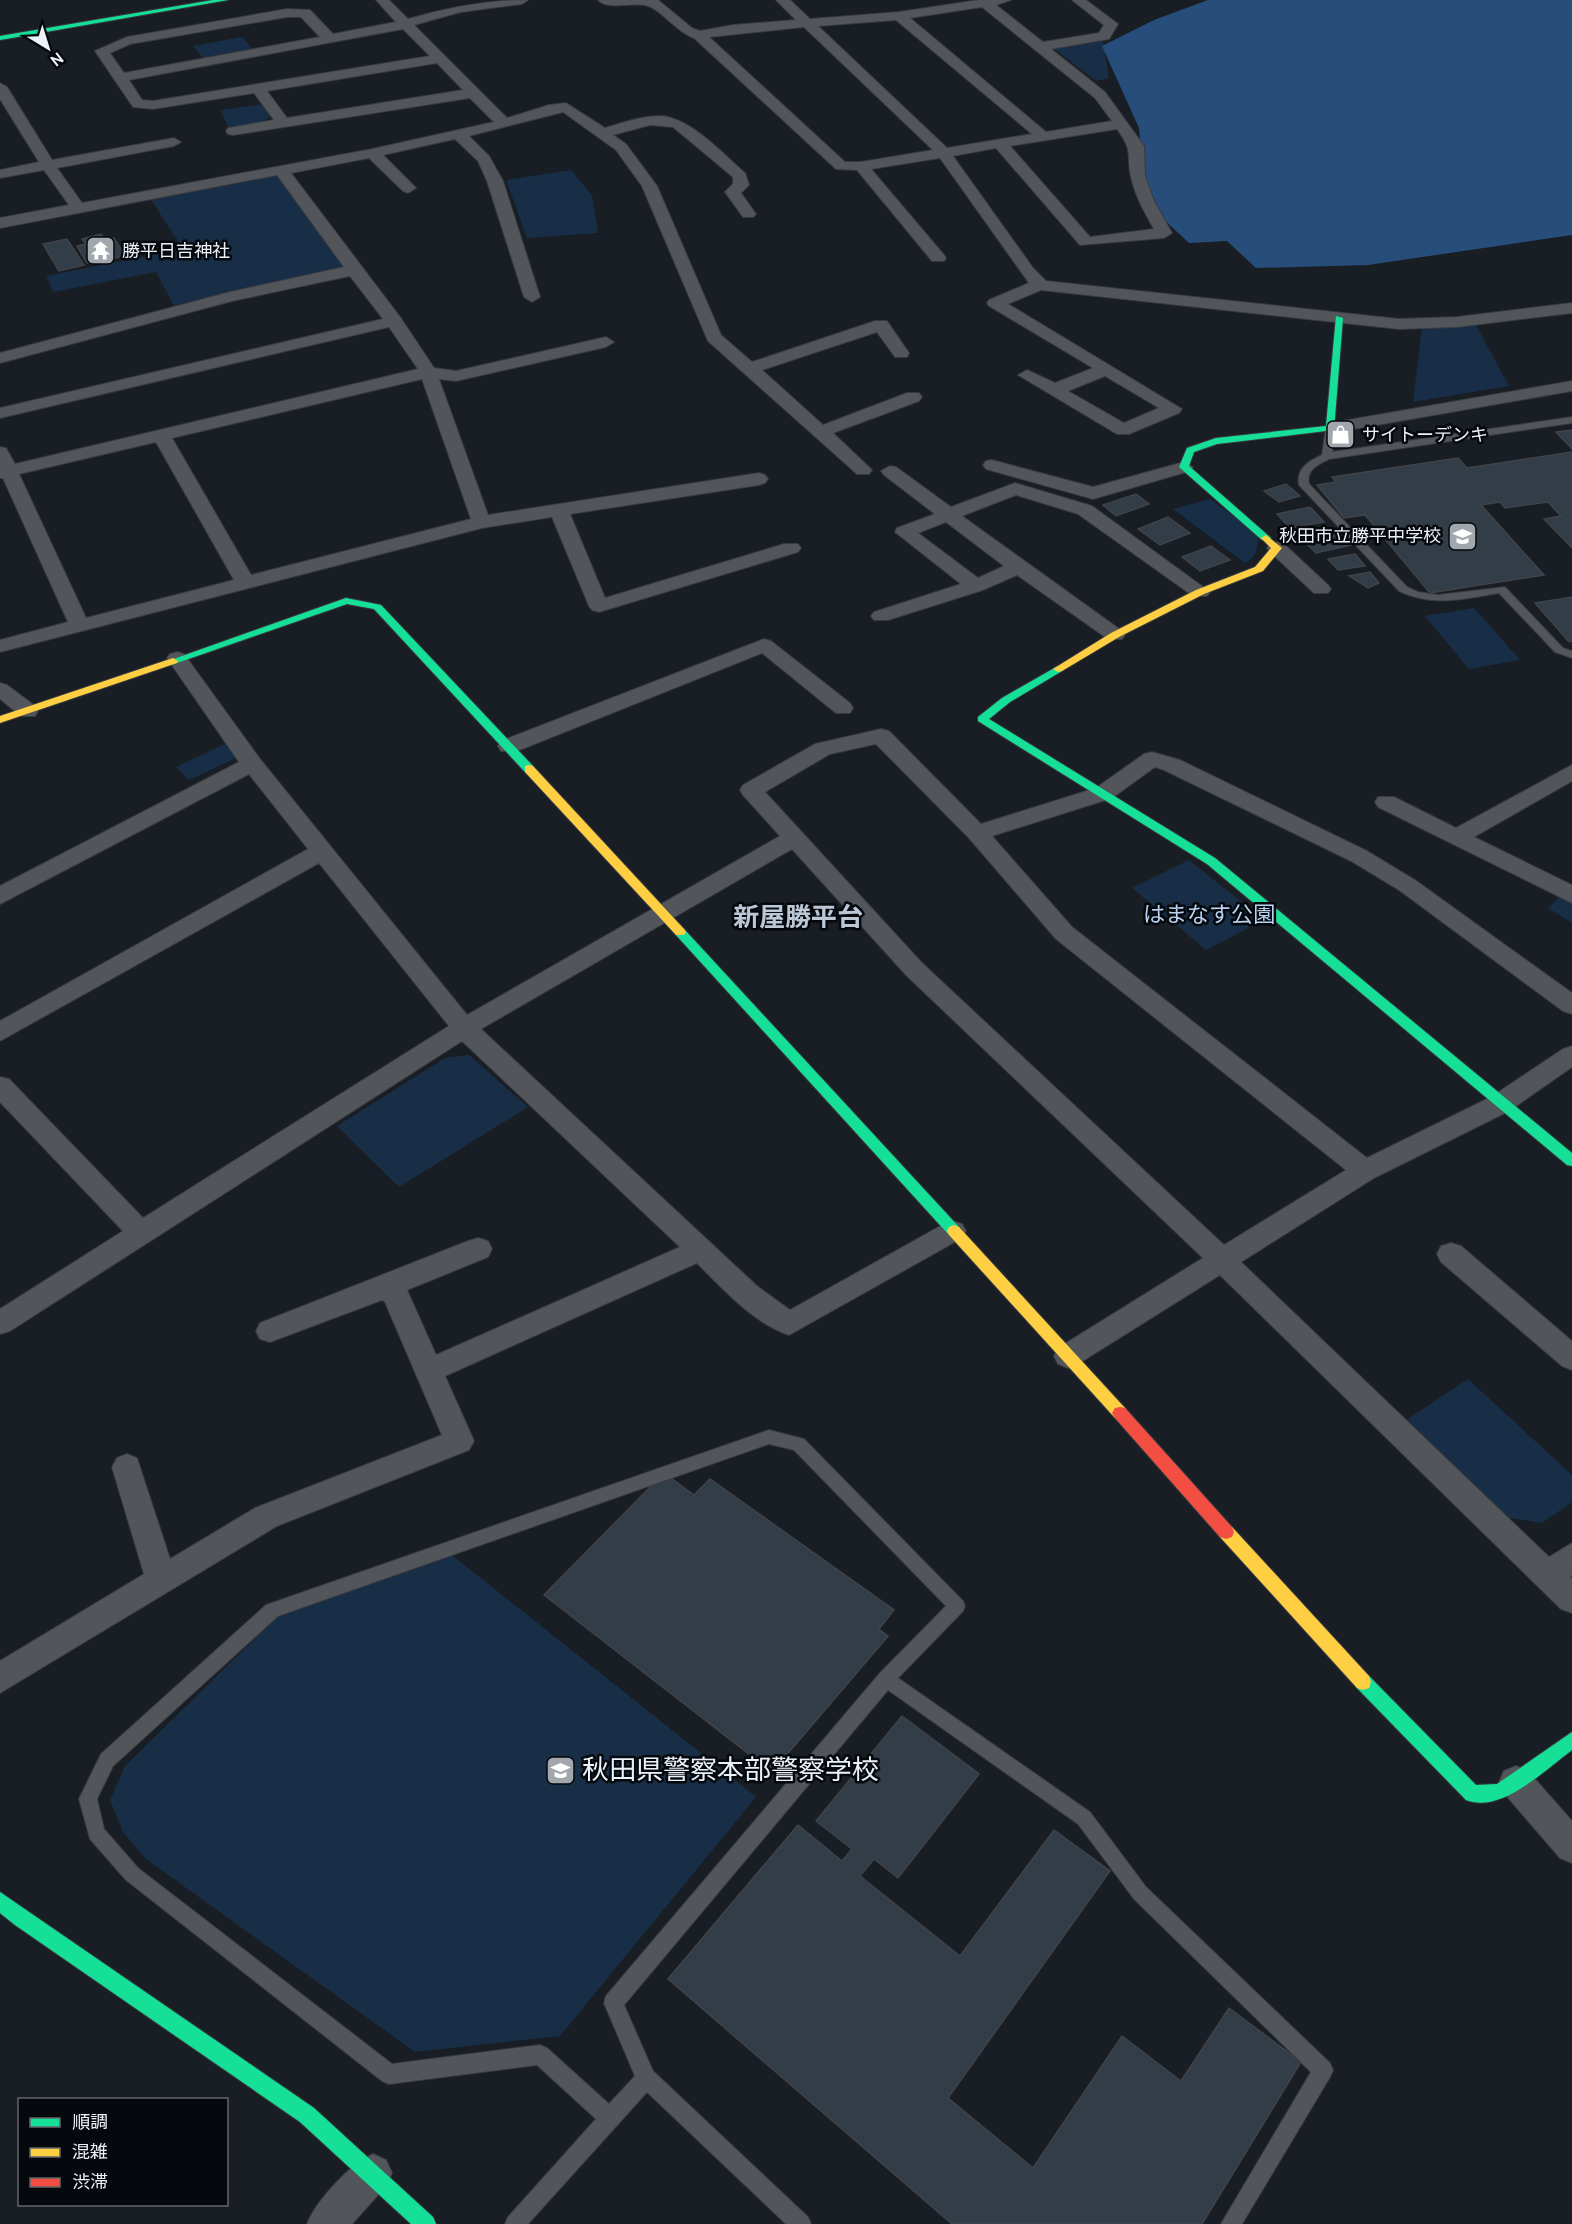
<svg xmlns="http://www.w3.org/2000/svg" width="1572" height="2224" viewBox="0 0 1572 2224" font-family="Cabin,'Noto Sans JP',sans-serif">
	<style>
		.green { fill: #172e46 }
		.forest { fill: #274e7a }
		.building { fill: #323d48; stroke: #40444a; stroke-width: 1.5 }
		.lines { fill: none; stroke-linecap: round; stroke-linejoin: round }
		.lane-casing { stroke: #373a40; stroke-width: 2 }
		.street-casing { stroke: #373a40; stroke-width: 2 }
		.fast-casing { stroke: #373a40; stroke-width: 2 }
		.slow-casing { stroke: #373a40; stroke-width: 2 }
		.jam-casing { stroke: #373a40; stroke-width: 2 }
		.lane { fill: #52555a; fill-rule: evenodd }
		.street { fill: #52555a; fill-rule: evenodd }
		.fast { fill: #16e098; fill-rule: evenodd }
		.slow { fill: #ffcf43; fill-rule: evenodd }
		.jam { fill: #f24e42; fill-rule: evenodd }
		.labels { text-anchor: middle; stroke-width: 5; stroke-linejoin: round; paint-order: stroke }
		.far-poi-label { font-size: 18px; fill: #ebf1f8; stroke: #05080c; text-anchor: start }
		.park-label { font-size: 22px; fill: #b8d2f0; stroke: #05080c }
		.quarter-label { font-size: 26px; font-weight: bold; fill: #bbc7d5; stroke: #05080c }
		.near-poi-label { font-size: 27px; fill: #ebf1f8; stroke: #05080c; text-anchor: start }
	</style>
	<rect width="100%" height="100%" fill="#191e24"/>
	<path class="green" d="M242,37L253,50L204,59L193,46Z
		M1103,41L1109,78L1096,81L1053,48Z
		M264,104L270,117L262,122L228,127L220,110Z
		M571,170L592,195L598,233L527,238L506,180Z
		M276,172L345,268L174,306L156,272L53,292L46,276L183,249L148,195Z
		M1476,325L1509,386L1413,402L1422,327Z
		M1210,499L1258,535C1257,549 1258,556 1245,563L1173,509Z
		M1474,608L1520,660L1469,669L1425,616Z
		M227,743L240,756L189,780L176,767Z
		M1189,860L1264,920L1206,950L1132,888Z
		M1560,897L1572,903V923L1548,908Z
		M469,1055L528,1107L399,1187L337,1126L445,1058Z
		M1468,1379L1572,1475V1502L1542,1523L1505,1517L1405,1421Z
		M447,1551L756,1797L560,2036L415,2052L146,1859L123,1832L110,1800L125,1766L280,1614Z"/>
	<path class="forest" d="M1208,0H1572V235L1368,265L1256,268L1227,241L1189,243L1161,217L1144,180L1139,128L1102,46L1154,20Z"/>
	<path class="building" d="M101,234L105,240L114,238L125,255L99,263L97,261L87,263L77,246L86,244L82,239Z
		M67,239L84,265L59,271L43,244Z
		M1572,430V449L1556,432Z
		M1572,452V548L1544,519L1561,516L1548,502L1505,508L1500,502L1481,505L1544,575L1430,593L1365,515L1344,518L1317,485L1336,482L1332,477L1458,458L1467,468Z
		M1286,484L1300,496L1279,502L1264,491Z
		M1136,494L1149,504L1116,516L1103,505Z
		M1310,507L1324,522L1290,528L1277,514Z
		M1168,517L1190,533L1160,545L1138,529Z
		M1337,531L1351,545L1316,553L1302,539Z
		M1211,546L1230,560L1200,571L1182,557Z
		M1355,554L1365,566L1338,570L1328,559Z
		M1370,572L1379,583L1368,588L1349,576Z
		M1572,597V641L1569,642L1535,603Z
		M664,1473L694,1495L710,1479L894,1610L879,1629L888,1636L772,1772L544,1595Z
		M902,1716L979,1774L898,1878L874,1859L860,1876L960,1956L1054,1830L1110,1871L948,2098L1033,2168L1122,2036L1181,2081L1229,2008L1301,2062L1202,2224H952L668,1979L798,1825L842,1861L852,1849L816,1821Z"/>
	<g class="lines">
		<defs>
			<path id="lane" d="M1572,417V423L1329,459C1318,465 1306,469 1309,484L1407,587L1418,592L1438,595L1505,587L1563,648L1572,651V658L1555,652L1499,593C1464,599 1432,607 1399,591L1299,485C1296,468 1309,461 1322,455L1326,428L1331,425L1336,428L1332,452Z
				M769,1430L804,1439L963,1601L965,1606L963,1611L898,1678L1090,1812L1146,1887L1330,2063L1333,2070L1330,2077L1242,2224H1221L1311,2072L1134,1899L1078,1824L888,1690L624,2005L653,2071L808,2217L811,2224H786L647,2092L528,2224H505L508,2217L596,2119L537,2065L389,2084L382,2081L126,1880L90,1839L79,1799L101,1754L266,1605ZM769,1444L794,1450L946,1606L880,1673L606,1996L604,2003L635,2076L609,2104L547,2048L540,2045L392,2064L138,1868L104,1829L97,1799L113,1766L278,1616Z"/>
			<path id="street" d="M376,0H389L408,19C449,7 486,0 528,0L522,4L461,12L414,25L507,118L549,105L566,103L605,128C622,123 641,116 660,116C690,117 723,154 745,173L749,185L741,193L756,214L753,217H743L725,192L733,184V177L673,127L650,125L613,135L626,144L657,186L721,335L752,362L875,321H887L909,353L907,357H895L877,332L762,370L823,425L907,393H919L922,397L919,401L833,433L872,470L869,474H857L708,341L642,186L616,150L563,112L469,136L489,156L503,181L540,297L532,302L524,297L487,181L478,161L455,139L383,155L416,188L408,193L403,191L369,158L291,173L400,317L434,368L456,371L606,337L614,342L606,347L456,381L439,379L488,515L759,473L765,475L768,479L765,483L759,485L570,514L605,598L784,544H798L801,548L798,552L599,612L592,610L589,606L552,517L482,528L0,652V640L68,622L3,478H0V447L6,448L15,464L418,369L389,327L0,418V408L383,319L350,276L232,301L0,363V353L230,292L344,267L277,175L0,228V218L69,205L44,170L0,178V170L39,162L0,99V83L7,87L52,160L174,138L181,142L174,146L57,168L82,203L372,149L494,122L470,98L233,135L228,134L226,131L228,128L274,120L254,93L153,109L133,107L95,51L127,37L287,9L310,10L333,34L396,22ZM287,17H301L320,37L124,73L110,53L130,44ZM403,29L430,56L153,101L142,100L129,80ZM437,63L463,90L287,118L267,91ZM422,379L471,519L251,575L172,438ZM156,442L234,580L86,618L19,474Z
				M598,0H658L692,28L700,31L733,25L796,20L776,0H790L810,19L899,12L979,0H1011L996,5L1043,42L1099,33L1104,25L1072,0H1086L1118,24L1109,39L1051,49L1105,92L1144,146L1145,176L1154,201L1172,233L1164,238L1080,245L996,148L953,156L1033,268L1046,281L1399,319L1457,317L1572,303V313L1457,327L1399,329L1041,290L1008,304L1182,409L1179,413L1129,434H1117L1018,375L1027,370L1055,383L1093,368L989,306L987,303L989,300L1029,283L940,158L871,169L944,255L946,258L944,261H932L857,170L836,169L694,38C675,31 663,11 648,6C633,1 609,11 598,0ZM982,7L1095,98L1112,121L1046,132L910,18ZM896,20L1032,134L947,148L818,26ZM804,27L933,150L861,162H845L709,37ZM1117,129C1134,152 1126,153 1131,177C1135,196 1145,213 1154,229L1090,237L1010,146ZM1105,376L1159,408L1124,423L1068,391Z
				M1572,381V391L1331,433L1322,428L1331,423Z
				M992,460L1093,487L1184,462L1193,467L1190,471L1093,499L986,469L983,465L986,461Z
				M890,466L896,467L951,507L1015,483L1092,506L1210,592L1207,596H1193L1078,514L1016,495L962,516L1122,631L1125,635L1122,639H1108L1017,575L983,590L888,620H874L871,616L874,612L961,584L895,532L897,528L935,514L884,475L881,471ZM946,522L1004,566L978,578L918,533Z
				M1277,542L1284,544L1328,585L1331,589L1328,593H1314L1270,552L1267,548L1270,544Z
				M764,639L771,641L850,703L853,708L850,713H836L762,653L517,751H501L498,746L501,741Z
				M177,652L184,654L260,759L467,1015L780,836L743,795L740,790L743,785L815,744L881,729L889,731L981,824L1096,788L1144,754L1152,752L1180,760L1367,851L1415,880L1572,993V1014L1563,1011L1399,890L1351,861L1164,770L1155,767L1112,798L992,836L1072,927L1367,1158L1491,1097L1563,1049L1572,1046V1067L1509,1111L1374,1178L1241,1262L1549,1557L1572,1543V1575L1570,1576L1572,1579V1613L1561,1609L1220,1275L1078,1364L1068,1368L1058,1364L1054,1356L1058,1348L1203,1258L906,975L792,849L481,1029L757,1286L790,1310L944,1224L953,1221L962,1224L966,1231L962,1238L789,1335C753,1323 723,1289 697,1263L445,1376L474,1441L469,1450L277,1526L0,1693V1661L144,1574L112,1467L117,1458L127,1454L137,1458L170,1559L255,1508L442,1435L385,1302L382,1300L270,1342L260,1339L256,1331L260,1323L468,1241L478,1238L488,1241L492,1249L488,1257L407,1290L436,1355L680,1247L462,1041L10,1331L0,1334V1309L123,1231L0,1102V1077L9,1079L143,1218L449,1026L319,863L0,1041V1021L308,849L249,774L0,904V886L239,762L167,658L170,654ZM876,744L969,838L1056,939L1346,1170L1224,1245L922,963L765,792L830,754Z
				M0,683L7,685L35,706L38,711L35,716H21L0,699Z
				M1572,765V781L1474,837L1572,885V903L1378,807L1375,802L1378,797H1394L1456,828Z
				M1451,1243L1461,1246L1572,1341V1370L1562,1366L1441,1262L1437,1254L1441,1246Z
				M1516,1766L1528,1771L1572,1821V1863L1560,1858L1504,1793L1499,1782L1504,1771Z
				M373,2154L386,2160L392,2173L386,2186L352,2224H307C316,2201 350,2164 373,2154Z"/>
			<path id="fast" d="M213,0H228L0,40V36Z
				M1336,316L1343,318L1334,430L1217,444L1194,452L1189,466L1271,538L1270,540H1262L1179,467L1187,448L1216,438L1326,426Z
				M346,598L381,605L533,766V772H525L374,609L347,604L177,663L173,664L168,661Z
				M1058,666L1063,669L1062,671L1010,702L989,719L1215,858L1572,1153V1166L1567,1165L1207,864L978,721V717L1002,698Z
				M680,928L684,929L959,1227L961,1231L959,1235H949L676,935L674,932Z
				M1363,1674L1369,1676L1476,1785L1497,1784L1572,1732V1750C1545,1770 1501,1814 1466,1800L1357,1688L1355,1682L1357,1676Z
				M0,1892L314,2108L433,2217L436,2224H411L300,2122L15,1925L0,1913Z"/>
			<path id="slow" d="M1266,535L1282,548L1263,571L1204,594L1119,637L1062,671L1058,672L1053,669L1111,633L1196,590L1255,567L1271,548L1261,538Z
				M173,658L178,661L177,663L0,723V716Z
				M529,765L533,766L684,929L686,932L684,935H676L525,772V766Z
				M954,1225L959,1227L1125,1408L1128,1413L1125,1418L1120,1419L1115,1418L949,1235L947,1231L949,1227Z
				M1226,1525L1232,1527L1369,1676L1371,1682L1369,1688L1363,1690L1357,1688L1220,1537L1218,1532L1220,1527Z"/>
			<path id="jam" d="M1120,1407L1125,1408L1232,1527L1234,1532L1232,1537L1226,1539L1220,1537L1115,1418L1112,1413L1115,1408Z"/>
		</defs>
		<use href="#lane" class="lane-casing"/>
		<use href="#street" class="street-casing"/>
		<use href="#fast" class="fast-casing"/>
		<use href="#slow" class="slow-casing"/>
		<use href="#jam" class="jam-casing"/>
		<use href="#lane" class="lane"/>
		<use href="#street" class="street"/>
		<use href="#fast" class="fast"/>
		<use href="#slow" class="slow"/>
		<use href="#jam" class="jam"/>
	</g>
	<defs>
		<symbol id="temple-square" viewBox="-11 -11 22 22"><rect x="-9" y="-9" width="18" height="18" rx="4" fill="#a2a7ae" stroke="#05080c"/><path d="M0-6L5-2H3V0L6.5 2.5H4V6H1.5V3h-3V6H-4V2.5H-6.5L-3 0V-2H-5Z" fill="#fff"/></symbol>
		<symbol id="shop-square" viewBox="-11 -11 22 22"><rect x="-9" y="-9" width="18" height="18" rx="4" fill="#a2a7ae" stroke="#05080c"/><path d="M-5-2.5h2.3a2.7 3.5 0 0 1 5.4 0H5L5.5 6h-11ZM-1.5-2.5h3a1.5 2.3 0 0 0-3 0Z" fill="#fff"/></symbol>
		<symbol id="school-square" viewBox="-11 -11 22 22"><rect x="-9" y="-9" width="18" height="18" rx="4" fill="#a2a7ae" stroke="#05080c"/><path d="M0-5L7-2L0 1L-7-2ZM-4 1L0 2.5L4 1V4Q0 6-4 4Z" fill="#fff"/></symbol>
	</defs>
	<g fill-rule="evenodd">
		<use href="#temple-square" x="84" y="234" width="33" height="33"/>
		<use href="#shop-square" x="1324" y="418" width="33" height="33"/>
		<use href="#school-square" x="1446" y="520" width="33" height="33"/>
		<use href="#school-square" x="544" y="1754" width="33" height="33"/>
	</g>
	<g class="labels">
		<g class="far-poi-label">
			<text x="122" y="257">勝平日吉神社</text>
			<text x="1362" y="441">サイトーデンキ</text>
			<text x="1441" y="542" text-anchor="end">秋田市立勝平中学校</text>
		</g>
		<g class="park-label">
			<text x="1209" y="922">はまなす公園</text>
		</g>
		<g class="quarter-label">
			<text x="798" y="926">新屋勝平台</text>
		</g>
		<g class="near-poi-label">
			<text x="582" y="1779">秋田県警察本部警察学校</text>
		</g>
	</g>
	<rect x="18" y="2098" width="210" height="108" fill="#05080c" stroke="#61656a" stroke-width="1.5"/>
	<rect x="30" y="2118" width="30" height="9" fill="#16e098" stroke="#61656a" stroke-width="1.5"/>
	<text x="72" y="2128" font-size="18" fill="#ebf1f8">順調</text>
	<rect x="30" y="2148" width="30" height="9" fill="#ffcf43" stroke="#61656a" stroke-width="1.5"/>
	<text x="72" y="2158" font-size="18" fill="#ebf1f8">混雑</text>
	<rect x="30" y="2178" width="30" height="9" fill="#f24e42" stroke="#61656a" stroke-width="1.5"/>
	<text x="72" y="2188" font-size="18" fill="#ebf1f8">渋滞</text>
	<g transform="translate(48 48) rotate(142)" stroke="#05080c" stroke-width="4.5" paint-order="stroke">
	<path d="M0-4.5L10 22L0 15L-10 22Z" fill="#ebf1f8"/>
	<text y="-9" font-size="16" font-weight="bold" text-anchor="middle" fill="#ebf1f8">N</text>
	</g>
</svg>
